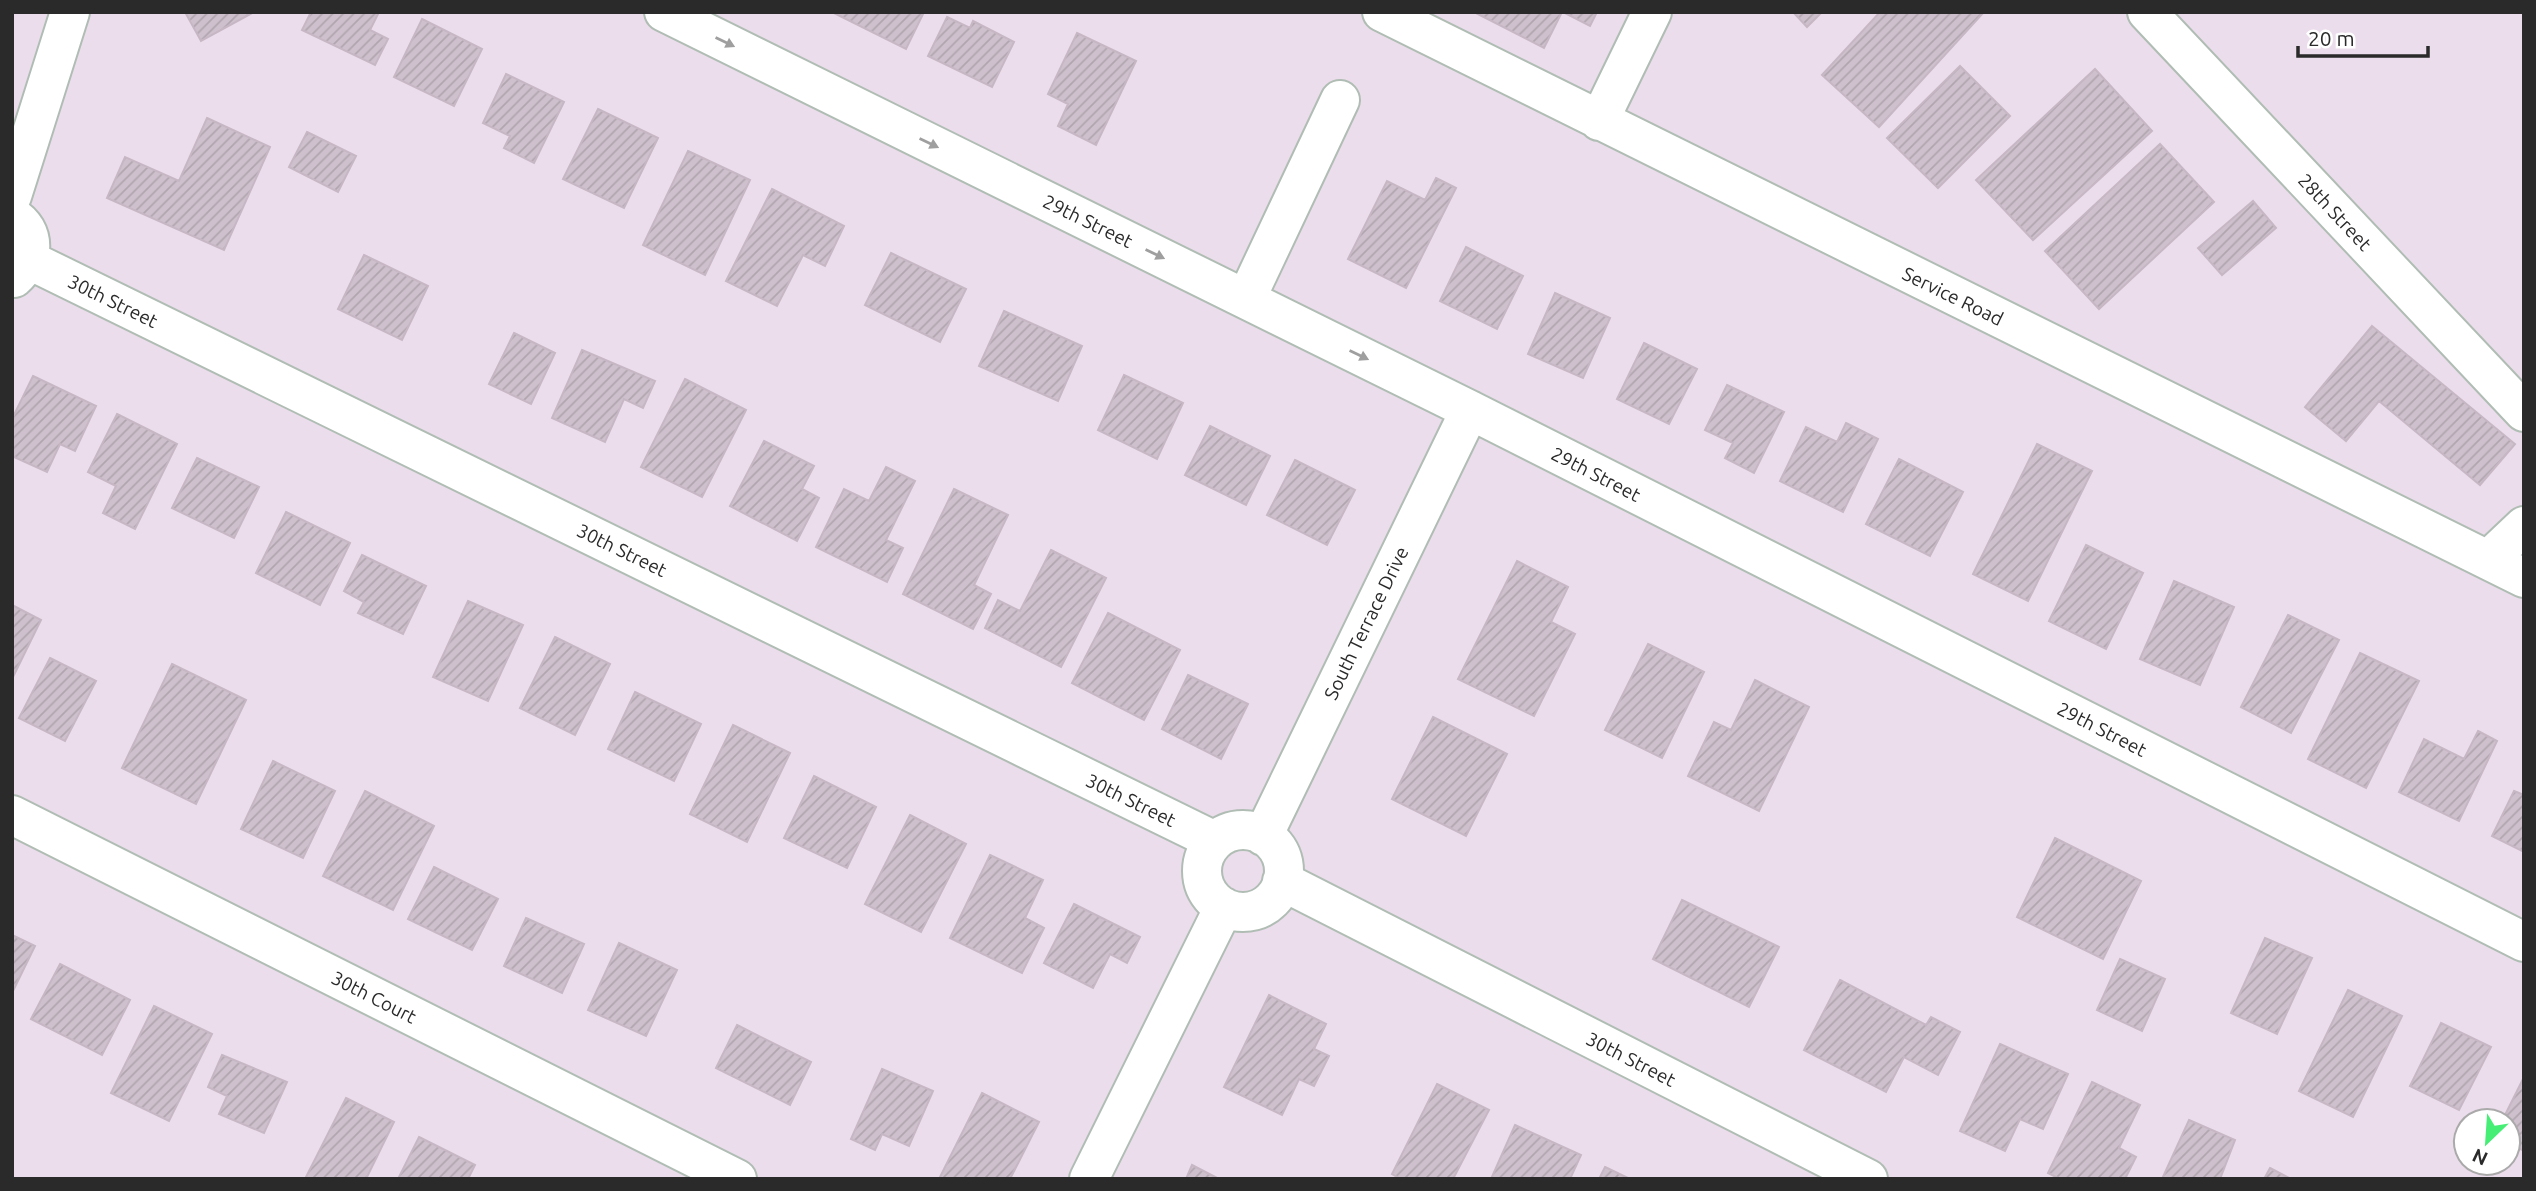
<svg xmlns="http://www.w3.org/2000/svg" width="2536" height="1191" viewBox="0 0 2536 1191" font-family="Ubuntu,sans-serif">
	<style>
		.building { fill: url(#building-hatch); stroke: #c7b7c5; stroke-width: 2 }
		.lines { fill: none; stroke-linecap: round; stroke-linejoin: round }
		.minor-casing { stroke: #b0bdb4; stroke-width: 42 }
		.minor { stroke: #fff; stroke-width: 38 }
		.oneway { fill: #9f9f9f }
		.labels { text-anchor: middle; stroke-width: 5; stroke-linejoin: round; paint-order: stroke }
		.street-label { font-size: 19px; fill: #2a2a2a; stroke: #fff }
	</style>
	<defs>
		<pattern id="building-hatch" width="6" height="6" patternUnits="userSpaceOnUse" patternTransform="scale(1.75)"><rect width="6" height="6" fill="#cec1cd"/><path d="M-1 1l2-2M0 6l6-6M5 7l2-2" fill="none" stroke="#b1a6b0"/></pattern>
	</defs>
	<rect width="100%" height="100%" fill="#ebddeb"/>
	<path class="building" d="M185,12H254L201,41Z
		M311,12H379L370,30L388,39L375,65L302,30Z
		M832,12H924L906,49Z
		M1474,12H1562L1544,48Z
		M1563,12H1597L1590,26Z
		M1793,12H1822L1807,27Z
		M1880,12H1984L1879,127L1822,75Z
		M947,17L970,28L973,21L1014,42L992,87L928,56Z
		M422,19L482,49L454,106L394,77Z
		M1077,33L1136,61L1096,145L1058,126L1068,104L1048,94Z
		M1960,66L2010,116L1938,188L1887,138Z
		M2095,69L2152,131L2033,240L1976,180Z
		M506,74L564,102L534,163L504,148L510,136L483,123Z
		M598,109L658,138L624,208L563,179Z
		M207,118L270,147L224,250L107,198L125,157L179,181Z
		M307,132L356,156L338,192L289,167Z
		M2160,144L2214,202L2099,309L2045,251Z
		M688,151L750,180L705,275L643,245Z
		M1436,178L1456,188L1406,288L1348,259L1387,181L1425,200Z
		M772,189L844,226L825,266L803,255L777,306L726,281Z
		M2253,201L2276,228L2222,275L2198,248Z
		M1466,247L1523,276L1497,329L1440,301Z
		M891,253L966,289L940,342L865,305Z
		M364,255L428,286L402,340L338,309Z
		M1555,293L1610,318L1583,378L1528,354Z
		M1004,311L1082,346L1058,401L979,366Z
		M2372,326L2515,444L2480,485L2379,401L2346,441L2305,407Z
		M514,333L555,353L531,404L489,384Z
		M1644,343L1697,369L1669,424L1617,399Z
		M582,350L655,381L643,408L624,399L605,442L552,418Z
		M1124,375L1183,403L1157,459L1098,430Z
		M33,376L96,406L75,451L60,444L47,472L12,456V419Z
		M685,379L746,410L702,497L641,467Z
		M1727,385L1784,412L1754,473L1725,458L1733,443L1705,430Z
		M117,414L177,444L135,529L103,513L116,486L88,472Z
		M1846,423L1878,439L1843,512L1780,481L1806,427L1837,442Z
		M1210,426L1270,456L1246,505L1185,475Z
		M764,441L814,466L802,489L819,498L797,541L730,506Z
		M2037,444L2092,471L2028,601L1973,574Z
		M197,458L259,487L234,538L172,508Z
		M1899,459L1963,492L1930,556L1866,524Z
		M1295,460L1355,490L1327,545L1267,515Z
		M886,467L915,481L886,540L903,548L887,582L816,547L844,489L869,501Z
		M954,489L1008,515L974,585L991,594L973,629L903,594Z
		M286,512L350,543L320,605L256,573Z
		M2086,545L2143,573L2106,649L2049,621Z
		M1051,550L1106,578L1061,667L985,628L998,600L1020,611Z
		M362,555L426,586L403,634L358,613L364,602L344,591Z
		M1517,561L1568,587L1551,622L1575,634L1534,716L1458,679Z
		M2174,581L2234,607L2200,685L2140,659Z
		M468,601L523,625L488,701L433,677Z
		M12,605L41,620L12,679Z
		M1108,613L1180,650L1144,720L1072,683Z
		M2288,615L2339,640L2291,733L2241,707Z
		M555,637L610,664L575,735L520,708Z
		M1648,644L1704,672L1662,758L1605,730Z
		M2360,653L2419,681L2366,788L2308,759Z
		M50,658L96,681L65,741L19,718Z
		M172,664L246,700L196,804L122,768Z
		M1188,675L1248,704L1221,759L1162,729Z
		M1755,680L1809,707L1759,811L1688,776L1714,722L1731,730Z
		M635,692L701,724L674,781L608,749Z
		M1433,717L1507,754L1466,836L1392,799Z
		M733,725L790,753L747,842L690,814Z
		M2478,731L2497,741L2459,821L2399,792L2424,739L2464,759Z
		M273,761L335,791L303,858L241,829Z
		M814,776L876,807L847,868L784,838Z
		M365,791L434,826L393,910L323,876Z
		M2514,791L2524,795V852L2492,836Z
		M910,815L966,844L921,932L865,904Z
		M2055,838L2141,881L2103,959L2017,917Z
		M990,855L1043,880L1025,918L1044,928L1022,973L950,938Z
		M434,867L498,899L472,950L408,919Z
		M1682,900L1779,947L1749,1007L1653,959Z
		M1074,904L1140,937L1127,963L1110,954L1093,988L1044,963Z
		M526,918L584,944L562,993L504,966Z
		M12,935L35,946L12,993Z
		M2265,938L2312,958L2277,1034L2231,1013Z
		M619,943L677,970L646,1036L588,1010Z
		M2120,959L2165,979L2142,1031L2097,1010Z
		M60,964L130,1000L102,1055L31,1019Z
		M1840,980L1926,1025L1931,1017L1960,1032L1938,1075L1904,1057L1886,1092L1804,1050Z
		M2348,990L2402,1016L2353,1117L2299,1091Z
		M1269,995L1326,1024L1314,1049L1329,1056L1314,1086L1299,1079L1282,1115L1224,1087Z
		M154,1006L212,1034L169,1121L111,1093Z
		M2441,1023L2491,1047L2459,1110L2410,1086Z
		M737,1025L811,1062L790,1105L716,1068Z
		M2000,1044L2068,1074L2043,1129L2020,1119L2005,1151L1960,1131Z
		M222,1055L287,1082L264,1133L219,1114L227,1096L208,1087Z
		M882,1069L933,1091L909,1146L882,1134L875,1150L851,1139Z
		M2524,1077V1151L2508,1143V1121H2502Z
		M2092,1082L2140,1105L2119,1148L2136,1157L2125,1179H2060L2048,1173Z
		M1437,1084L1489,1110L1453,1179H1401L1392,1174Z
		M982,1093L1039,1122L1010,1179H939Z
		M346,1098L394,1122L366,1179H305Z
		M2189,1120L2235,1140L2220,1179H2162Z
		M1515,1125L1581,1155L1570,1179H1491Z
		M419,1137L475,1165L468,1179H398Z
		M1192,1165L1219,1179H1186Z
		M1605,1167L1630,1179H1599Z
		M2270,1168L2291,1179H2264Z"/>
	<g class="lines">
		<defs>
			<path id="minor" d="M664,12L1470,410L2524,942
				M1382,12L2524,578
				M2147,12L2524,412
				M1599,121L1652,12
				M12,196L70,12
				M12,216C37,231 35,260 14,278
				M29,260L1215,841
				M1246,299L1340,100
				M2488,560L2524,526
				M12,815L737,1179
				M1202 871a41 41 0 1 1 82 0a41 41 0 1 1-82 0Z
				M1263,836L1470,410
				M1282,881L1868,1179
				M1089,1179L1224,907"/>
		</defs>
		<use href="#minor" class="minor-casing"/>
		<use href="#minor" class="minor"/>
	</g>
	<defs><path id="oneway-solid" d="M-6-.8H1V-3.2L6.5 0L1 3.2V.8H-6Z" transform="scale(1.75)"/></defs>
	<g class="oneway">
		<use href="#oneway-solid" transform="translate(725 42) rotate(26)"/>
		<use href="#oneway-solid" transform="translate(929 143) rotate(26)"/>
		<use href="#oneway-solid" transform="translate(1155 254) rotate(26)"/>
		<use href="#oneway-solid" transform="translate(1359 355) rotate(26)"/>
	</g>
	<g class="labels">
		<g class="street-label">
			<text transform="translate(2335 212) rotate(47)" y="7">28th Street</text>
			<text transform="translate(1088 221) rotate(26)" y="7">29th Street</text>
			<text transform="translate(1953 296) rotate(26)" y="7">Service Road</text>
			<text transform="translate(113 301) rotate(26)" y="7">30th Street</text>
			<text transform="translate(1596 474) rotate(27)" y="7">29th Street</text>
			<text transform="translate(622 550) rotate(26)" y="7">30th Street</text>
			<text transform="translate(1366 623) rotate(-64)" y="7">South Terrace Drive</text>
			<text transform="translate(2102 729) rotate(27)" y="7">29th Street</text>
			<text transform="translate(1131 800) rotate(26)" y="7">30th Street</text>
			<text transform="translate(374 997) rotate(27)" y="7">30th Court</text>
			<text transform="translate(1631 1059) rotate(27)" y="7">30th Street</text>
		</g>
	</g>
	<rect width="2536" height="1191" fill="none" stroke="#2a2a2a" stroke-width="28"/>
	<g transform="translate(2487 1142) rotate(205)"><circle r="33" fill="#ffffff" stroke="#aaaaaa" stroke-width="2"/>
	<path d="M0-5L12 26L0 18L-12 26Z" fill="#47ee76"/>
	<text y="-10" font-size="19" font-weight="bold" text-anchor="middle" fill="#2a2a2a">N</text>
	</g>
	<path d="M2298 46v10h130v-10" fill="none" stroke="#2a2a2a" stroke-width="3.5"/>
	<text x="2308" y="46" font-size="21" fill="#2a2a2a" stroke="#ffffff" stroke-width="5" paint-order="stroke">20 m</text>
</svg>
